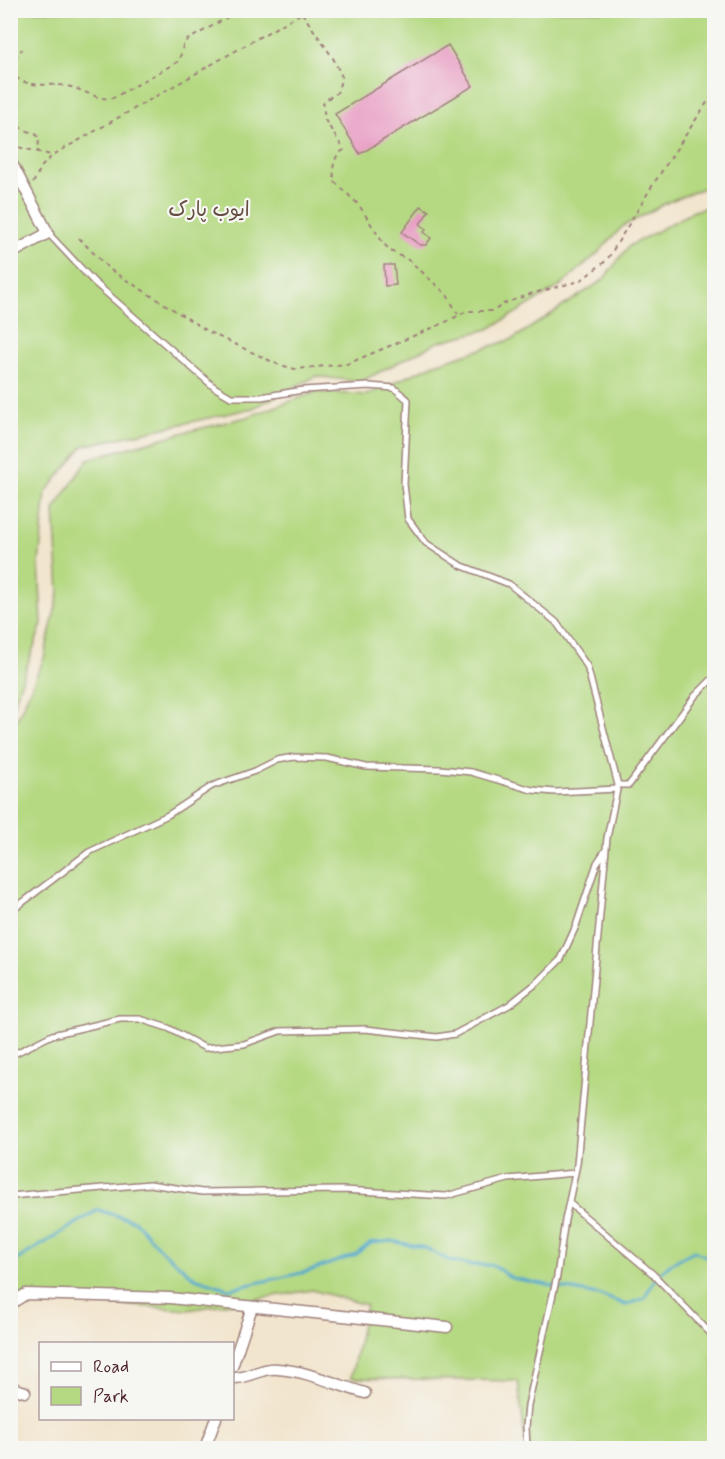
<svg xmlns="http://www.w3.org/2000/svg" width="725" height="1459" viewBox="0 0 725 1459" font-family="Mynerve,'Playpen Sans Arabic',sans-serif">
	<style>
		.green { fill: #b5d982; stroke: #807c56; stroke-width: 1.5 }
		.lines { fill: none; stroke-linecap: round; stroke-linejoin: round }
		.stream { stroke: #50a8cd; stroke-width: 3 }
		.building { fill: #e89bc3 }
		.service-casing { stroke: #9e827c; stroke-width: 8 }
		.minor-casing { stroke: #9e827c; stroke-width: 13 }
		.path { stroke: #9e827c; stroke-width: 2; stroke-dasharray: 4.5 4.5; stroke-linecap: butt }
		.service { stroke: #fff; stroke-width: 5 }
		.minor { stroke: #fff; stroke-width: 10 }
		.labels { text-anchor: middle; stroke-width: 4.5; stroke-linejoin: round; paint-order: stroke }
		.park-label { font-size: 20px; fill: #654e41; stroke: #f6f6f2 }
	</style>
	<rect width="100%" height="100%" fill="#f6f6f2"/>
	<filter id="ink" filterUnits="userSpaceOnUse"><feTurbulence type="fractalNoise" baseFrequency=".0167" numOctaves="2"/><feDisplacementMap in="SourceGraphic" scale="12" xChannelSelector="R" yChannelSelector="G"/><feConvolveMatrix kernelMatrix="1 2 1 2 8 2 1 2 1" color-interpolation-filters="sRGB"/></filter>
	<filter id="wash" filterUnits="userSpaceOnUse"><feTurbulence type="fractalNoise" baseFrequency=".008" numOctaves="4" result="noise"/><feDisplacementMap in="SourceGraphic" scale="24" xChannelSelector="R" yChannelSelector="G"/><feGaussianBlur stdDeviation="1.35" result="paint"/><feColorMatrix in="noise" values="0 0 0 0 0 0 0 0 0 0 0 0 0 0 0 0 0 1.4 0 .05"/><feComposite in="paint" operator="in"/></filter>
	<g filter="url(#wash)">
		<rect width="100%" height="100%" fill="#f2e5ce"/>
		<path class="green" d="M11,11H714V184L668,202L623,226L598,253L559,287L489,329L438,342L360,382L316,376L253,408L83,446L46,492L39,563L42,624L11,711Z
			M714,205V1448H526L518,1381L351,1378L366,1305L312,1290L188,1310L11,1296V733L44,658L59,593L54,510L88,459L174,435L247,417L316,392L367,395L435,364L513,339L603,280L629,246L694,211Z"/>
		<g class="lines">
			<path class="stream" d="M10,1262L15,1261L98,1210L135,1221L161,1250L195,1278L229,1289L306,1272L355,1255L371,1243L392,1241L425,1248L450,1261L470,1265H492L512,1278L603,1296L626,1305L645,1298C654,1274 671,1262 694,1251L714,1260"/>
		</g>
		<g id="blocks">
			<path class="building" d="M448,45L473,86L360,154L335,114Z
				M421,206L429,211L420,224L426,229L424,232L431,238L426,245H420L402,232Z
				M384,265H394L396,285L385,286Z"/>
		</g>
	</g>
	<g filter="url(#ink)">
		<use href="#blocks" fill-opacity="0" stroke="#9e827c" stroke-width="1.5"/>
		<g class="lines">
			<defs>
				<path id="service" d="M48,233L94,282L214,387L231,397H261L303,390L369,386L394,388L408,400L404,484L408,519L426,543L460,565L509,584L556,622L587,666L618,785L607,838L577,1164L565,1220L557,1276L528,1405L526,1427L527,1448
					M618,785H629L695,696L714,677
					M10,912L89,852L168,815L212,786L255,771L277,760L294,757L327,758L366,767L440,769L471,772L532,790L555,792L617,789
					M10,1056L52,1035L120,1019H140L168,1028L205,1048L244,1044L280,1031L365,1029L437,1037L455,1034L509,1005L538,982L561,959L576,926L597,863L605,851
					M10,1196L150,1184L202,1192L343,1190L446,1196L508,1179L575,1173
					M569,1203L653,1274L714,1337"/>
				<path id="minor" d="M10,160L48,233L10,254
					M10,1304L26,1294L170,1298L447,1327
					M232,1367L252,1307
					M232,1378C249,1379 261,1367 278,1369C307,1371 337,1385 365,1393
					M10,1387L25,1392
					M205,1448L216,1418"/>
			</defs>
			<use href="#service" class="service-casing"/>
			<use href="#minor" class="minor-casing"/>
			<path class="path" d="M302,13L333,58L342,77L337,93L327,99L323,104L325,120L344,150L338,154L334,162L333,171L335,182L359,205L383,243L391,251L410,261L447,295L458,314
				M10,66L22,49
				M10,70C23,91 47,82 67,86C83,89 97,101 113,98L179,61L184,42L240,10
				M10,123L37,135L39,139L38,152
				M10,145L51,155
				M33,183L42,166L53,155L307,10
				M79,238L109,269L209,332L277,364L295,369L347,364L444,323L467,311H494L503,304L530,294L580,281L607,260L654,183L714,92"/>
			<use href="#service" class="service"/>
			<use href="#minor" class="minor"/>
		</g>
	</g>
	<g class="labels">
		<g class="park-label">
			<text x="209" y="216">ایوب پارک</text>
		</g>
	</g>
	<rect width="725" height="1459" fill="none" stroke="#f6f6f2" stroke-width="36"/>
	<rect x="39" y="1342" width="195" height="78" fill="#f6f6f2" stroke="#b1a0a2" stroke-width="1.5"/>
	<rect x="51" y="1362" width="30" height="9" fill="#ffffff" stroke="#b1a0a2" stroke-width="1.5"/>
	<text x="93" y="1372" font-size="18" fill="#4a1f2b">Road</text>
	<rect x="51" y="1387" width="30" height="18" fill="#b5d982" stroke="#b1a0a2" stroke-width="1.5"/>
	<text x="93" y="1402" font-size="18" fill="#4a1f2b">Park</text>
</svg>
